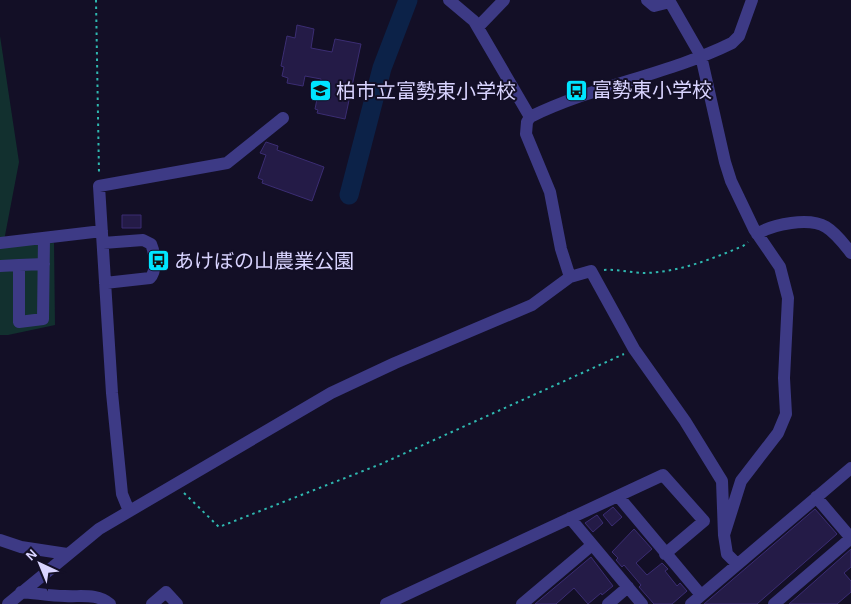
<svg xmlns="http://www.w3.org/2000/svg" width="851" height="604" viewBox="0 0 851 604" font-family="'Alegreya Sans','Noto Sans JP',sans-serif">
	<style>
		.green { fill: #12302f }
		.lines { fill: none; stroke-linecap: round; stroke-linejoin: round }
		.river { stroke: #0c2248; stroke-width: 19 }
		.building { fill: #241b47; stroke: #3b2d73 }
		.path { stroke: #2fb8b0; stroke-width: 2; stroke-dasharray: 2.5 4; stroke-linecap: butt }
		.minor { stroke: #3d3a85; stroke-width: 12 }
		.labels { text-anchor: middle; stroke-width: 4; stroke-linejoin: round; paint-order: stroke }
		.poi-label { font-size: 20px; fill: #d9d4ff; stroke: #130f26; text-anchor: start }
	</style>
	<rect width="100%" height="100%" fill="#130f26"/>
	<path class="green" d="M0,36L19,162L3,246L54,243L55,325L8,335H0Z"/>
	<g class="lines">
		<path class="river" d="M349,195L382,68L408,0"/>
	</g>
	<path class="building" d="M297,25L314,29L311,48L332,52L335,39L361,44L345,119L317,113L318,110L315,109L321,79L305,76L303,86L287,83L288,78L282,76L284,67L281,66L287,36L295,38Z
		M266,142L278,146L277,150L324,167L312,201L262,183L263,180L258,178L266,155L260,153Z
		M122,215H141V228H122Z
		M613,507L622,517L612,526L603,515Z
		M815,509L837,534L757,604H704Z
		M597,515L603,523L593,532L585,523Z
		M634,529L652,549L636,563L647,575L662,563L668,569L665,571L677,586L680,583L687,591L672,604H654L639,587L641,585L624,565L622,567L616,560L618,558L612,552Z
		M851,549V567L844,573L851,581V592L837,604H789Z
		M591,557L613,586L602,595L601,593L588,604L574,588L556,604H535Z"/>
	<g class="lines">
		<path class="path" d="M96,0L99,174
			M604,270C618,269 632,273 646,273C679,272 712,259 743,246L748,242
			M184,493L219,527L381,464L624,354"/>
		<path class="minor" d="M449,0L474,21L530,117
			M647,0L654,6L670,2L701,56L725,162L731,181L754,229L780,267L788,298L784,378L786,414L778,433L741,481L724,535L727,554L737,564
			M478,27L504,0
			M757,234C773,224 809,217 826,227C836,233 844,244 851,253
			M44,238L43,319L19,322V265L44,264
			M0,243L102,231
			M103,243L143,240L151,244C155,253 157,271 150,278L105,283
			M0,266L19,265
			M570,277L561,249L550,192L526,134L527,122L530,117C595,85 667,75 732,43L739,36L752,0
			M618,496L701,595
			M816,497L851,538
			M129,511L122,494L112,393L99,186L227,163L283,118
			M570,518L642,604
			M0,540L21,547L67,554
			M21,592C36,593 50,596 65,596C81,597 97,593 110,604
			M8,604L99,529L331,393L395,363L532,305L570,277L591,271L634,349L685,421L722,481L724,535
			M152,604L166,592L177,604
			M386,604L663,475L704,521L665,554
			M522,604L592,545
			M608,604L628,587
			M691,604L851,468
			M774,604L851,538"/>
	</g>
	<defs>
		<symbol id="bus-square" viewBox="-11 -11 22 22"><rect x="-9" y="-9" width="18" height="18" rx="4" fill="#00e5ff" stroke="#130f26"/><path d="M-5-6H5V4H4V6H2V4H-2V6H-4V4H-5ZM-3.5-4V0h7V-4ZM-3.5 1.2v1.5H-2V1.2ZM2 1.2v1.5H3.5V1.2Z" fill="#111"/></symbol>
		<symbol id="school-square" viewBox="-11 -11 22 22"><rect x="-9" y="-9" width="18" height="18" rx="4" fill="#00e5ff" stroke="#130f26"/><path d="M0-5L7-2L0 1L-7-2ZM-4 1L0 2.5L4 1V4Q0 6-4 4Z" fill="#111"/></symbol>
	</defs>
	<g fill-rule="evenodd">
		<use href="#bus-square" x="564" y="78" width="25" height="25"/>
		<use href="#school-square" x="308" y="78" width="25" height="25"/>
		<use href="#bus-square" x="146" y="248" width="25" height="25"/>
	</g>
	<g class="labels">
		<g class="poi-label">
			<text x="592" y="97">富勢東小学校</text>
			<text x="336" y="98">柏市立富勢東小学校</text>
			<text x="174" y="268">あけぼの山農業公園</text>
		</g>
	</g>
	<g transform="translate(40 564) rotate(316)" stroke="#130f26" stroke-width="4" paint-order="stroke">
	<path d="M0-4L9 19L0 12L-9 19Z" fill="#d9d4ff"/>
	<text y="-8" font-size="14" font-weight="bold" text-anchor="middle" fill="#d9d4ff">N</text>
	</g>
</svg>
